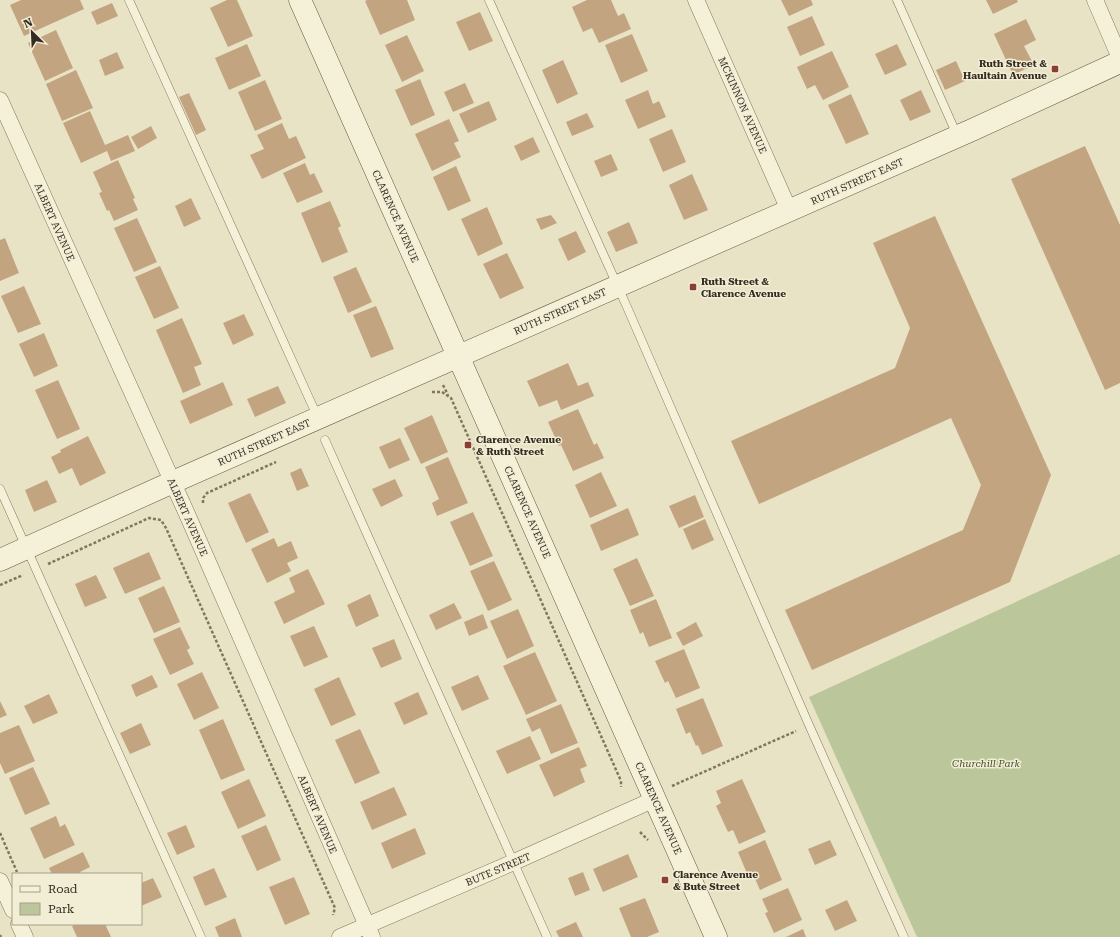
<svg xmlns="http://www.w3.org/2000/svg" width="1120" height="937" viewBox="0 0 1120 937" font-family="'Roboto Serif',serif">
	<style>
		.green { fill: #bcc69b }
		.building { fill: #c3a480 }
		.lines { fill: none; stroke-linecap: round; stroke-linejoin: round }
		.lane-casing { stroke: #83765e; stroke-width: 9 }
		.street-casing { stroke: #83765e; stroke-width: 17 }
		.secondary-casing { stroke: #655741; stroke-width: 23 }
		.path { stroke: #83765e; stroke-width: 2.5; stroke-dasharray: 3 2; stroke-linecap: butt }
		.lane { stroke: #f5f0d8; stroke-width: 8 }
		.street { stroke: #f5f0d8; stroke-width: 16 }
		.secondary { stroke: #f5f0d8; stroke-width: 22 }
		.poi-dot { fill: #8b3e34; stroke: #f2edd5; stroke-width: 1.5 }
		.labels { text-anchor: middle; stroke-width: 3; stroke-linejoin: round; paint-order: stroke }
		.poi-label { font-size: 10px; font-weight: bold; fill: #342c20; stroke: #f2edd5; text-anchor: start }
		.street-label { font-size: 10px; fill: #342c20; stroke: #f2edd5 }
		.park-label { font-size: 10px; font-style: italic; fill: #404f29; stroke: #f2edd5 }
	</style>
	<rect width="100%" height="100%" fill="#e9e3c6"/>
	<path class="green" d="M1120,554V937H917L809,697Z"/>
	<path class="building" d="M21,0H80L84,9L24,36L10,5Z
		M227,0H237L253,36L228,47L210,8Z
		M367,0H407L415,20L380,35L365,1Z
		M587,0H611L618,16L624,13L631,29L599,43L592,28L583,32L572,7Z
		M781,0H811L813,5L789,16Z
		M986,0H1017L1018,2L993,14Z
		M112,3L118,16L97,25L91,12Z
		M480,12L493,41L469,51L456,22Z
		M812,16L825,45L800,56L787,27Z
		M1026,19L1036,40L1024,46L1034,65L1013,75L994,34Z
		M56,30L73,68L45,81L28,43Z
		M632,34L648,71L621,83L605,45Z
		M407,35L424,71L402,82L385,45Z
		M247,44L261,76L229,90L215,58Z
		M897,44L907,65L885,75L875,54Z
		M832,51L849,87L823,100L815,85L807,89L797,67Z
		M117,52L124,68L105,76L99,60Z
		M563,60L578,94L557,104L542,70Z
		M956,61L965,81L945,90L936,70Z
		M76,70L93,108L62,121L46,84Z
		M420,79L435,115L411,126L395,90Z
		M265,80L282,119L255,131L238,92Z
		M465,83L474,103L453,112L444,92Z
		M648,90L653,104L659,101L666,117L638,129L625,100Z
		M921,90L931,112L910,121L900,100Z
		M189,93L206,130L196,135L179,97Z
		M851,94L869,134L846,144L828,105Z
		M489,101L497,120L468,133L459,114Z
		M90,111L105,145L128,135L135,151L111,161L107,151L81,163L63,123Z
		M587,113L594,127L572,136L566,122Z
		M449,119L459,141L454,143L461,157L432,171L415,134Z
		M282,123L289,139L296,136L306,158L262,179L250,155L264,149L257,135Z
		M151,126L157,138L138,149L131,137Z
		M672,129L686,162L663,172L649,139Z
		M533,137L540,152L521,161L514,146Z
		M1085,146L1120,225V383L1105,390L1011,179Z
		M611,154L618,170L601,177L594,161Z
		M118,160L135,198L133,199L138,210L114,221L109,210L107,211L99,193L102,192L93,172Z
		M305,163L310,175L314,173L323,192L297,203L283,173Z
		M456,166L471,201L448,211L433,177Z
		M692,174L708,210L684,220L669,185Z
		M191,198L201,219L184,227L175,206Z
		M330,201L341,226L338,228L348,252L322,263L301,213Z
		M487,207L503,244L478,256L461,219Z
		M551,215L557,223L541,230L536,219Z
		M935,216L1051,475L1010,582L812,670L785,610L963,530L981,485L951,418L759,504L731,441L895,368L910,328L873,243Z
		M137,218L157,262L134,272L114,228Z
		M629,222L638,243L616,252L607,232Z
		M576,231L586,252L568,261L558,239Z
		M5,238L19,273L0,281V240Z
		M507,253L524,288L500,299L483,264Z
		M160,266L179,308L154,319L135,277Z
		M356,267L372,302L348,313L333,277Z
		M24,286L41,324L18,333L1,296Z
		M376,306L394,349L371,358L353,315Z
		M244,314L254,335L233,345L223,323Z
		M182,318L202,364L194,367L201,385L183,393L156,330Z
		M44,333L58,366L34,377L19,344Z
		M568,363L578,386L588,382L594,396L561,410L557,400L539,407L527,381Z
		M58,380L80,429L57,439L35,390Z
		M223,382L233,405L190,424L180,401Z
		M278,386L286,403L255,417L247,399Z
		M578,409L594,445L597,443L604,458L573,471L561,445L559,446L548,422Z
		M432,415L448,452L421,464L404,428Z
		M88,436L106,473L80,486L72,468L59,474L51,457L61,452L60,450Z
		M400,438L410,460L389,469L379,447Z
		M448,457L468,503L437,516L432,503L439,499L425,467Z
		M301,468L309,486L297,491L290,473Z
		M601,472L617,506L590,518L575,485Z
		M395,479L403,496L381,507L372,489Z
		M47,480L57,502L34,512L25,490Z
		M250,493L269,532L246,543L228,503Z
		M695,495L704,517L679,528L669,506Z
		M628,508L639,535L601,551L590,525Z
		M473,512L493,556L470,566L450,522Z
		M705,519L714,540L692,550L683,529Z
		M274,538L278,547L291,541L298,558L287,563L291,571L267,583L251,549Z
		M149,552L161,579L125,594L113,568Z
		M637,558L654,596L630,606L613,569Z
		M494,561L512,600L488,611L470,571Z
		M308,569L325,604L284,624L274,602L295,592L289,578Z
		M96,575L107,598L85,607L75,584Z
		M164,586L180,622L154,633L138,598Z
		M370,594L379,616L356,627L347,605Z
		M656,599L672,638L649,647L643,632L640,634L630,610Z
		M454,603L462,618L436,630L429,615Z
		M518,609L534,646L507,659L490,621Z
		M483,614L488,628L469,636L464,622Z
		M696,622L703,636L683,646L676,633Z
		M314,626L328,657L304,667L290,636Z
		M180,627L190,648L187,650L194,664L170,675L153,639Z
		M394,639L402,659L381,668L372,648Z
		M684,649L700,688L676,698L668,681L665,683L655,661Z
		M535,652L557,701L526,715L503,666Z
		M202,672L219,708L194,720L177,684Z
		M152,675L158,687L136,697L131,685Z
		M478,675L489,699L462,711L451,687Z
		M339,677L356,715L331,726L314,689Z
		M418,692L428,714L404,725L394,703Z
		M49,694L58,713L33,724L24,706Z
		M703,698L723,746L702,755L698,745L696,746L690,732L686,734L676,709Z
		M0,701L7,715L0,718Z
		M561,704L578,743L551,754L540,728L532,732L526,719Z
		M223,719L245,770L221,780L199,730Z
		M141,723L151,745L130,754L120,733Z
		M19,725L35,761L5,774L0,763V733Z
		M360,729L380,773L355,784L335,740Z
		M530,736L541,759L507,774L496,751Z
		M579,747L587,766L580,769L585,782L554,797L539,765Z
		M33,767L50,804L25,815L9,778Z
		M249,779L266,816L238,829L221,792Z
		M742,779L766,832L739,844L733,830L728,832L716,806L721,803L716,791Z
		M394,787L407,815L372,830L360,802Z
		M56,816L60,827L65,824L75,845L44,859L30,828Z
		M186,825L195,847L177,855L167,833Z
		M266,825L281,860L257,871L241,836Z
		M415,828L426,854L392,869L381,843Z
		M765,840L782,880L760,890L753,874L748,876L738,852Z
		M830,840L837,855L815,865L808,849Z
		M83,852L90,867L80,872L81,874H52L49,868Z
		M628,854L638,877L603,892L593,869Z
		M214,868L227,897L205,906L193,877Z
		M583,872L590,890L575,896L568,878Z
		M294,877L310,914L285,925L269,887Z
		M153,878L162,897L141,906V883Z
		M788,888L802,920L774,933L765,913L768,912L762,899Z
		M645,898L659,932L647,937H631L619,908Z
		M847,900L857,921L835,931L825,910Z
		M235,918L242,937H219L215,927Z
		M576,922L583,937H559L556,931Z
		M77,924H105L111,937H77L72,926Z
		M803,929L806,937H786Z"/>
	<g class="lines">
		<defs>
			<path id="lane" d="M129,0L318,418
				M489,0L627,307L809,725L904,937
				M897,0L957,135
				M325,440L547,937
				M0,489L201,937"/>
			<path id="street" d="M696,0L789,210
				M1095,0L1120,58
				M0,100L187,514L372,937
				M0,881L13,910
				M19,924L25,937
				M340,937L514,862L655,799"/>
			<path id="secondary" d="M300,0L716,937
				M0,560L173,482L972,130L1120,62"/>
		</defs>
		<use href="#lane" class="lane-casing"/>
		<use href="#street" class="street-casing"/>
		<use href="#secondary" class="secondary-casing"/>
		<path class="path" d="M443,385L448,395
			M432,392H442L451,398L621,781V787
			M203,503V498L207,493L276,462
			M48,564L149,518L161,520L166,528L335,908L333,915
			M0,585L23,575
			M672,786L796,731
			M640,832L648,840
			M0,833L17,872
			M0,935L1,937"/>
		<use href="#lane" class="lane"/>
		<use href="#street" class="street"/>
		<use href="#secondary" class="secondary"/>
	</g>
	<g class="poi-dot">
		<rect x="1051" y="65" width="8" height="8" rx="2"/>
		<rect x="689" y="283" width="8" height="8" rx="2"/>
		<rect x="464" y="441" width="8" height="8" rx="2"/>
		<rect x="661" y="876" width="8" height="8" rx="2"/>
	</g>
	<g class="labels">
		<g class="poi-label">
			<text x="1047" y="67" text-anchor="end">Ruth Street &amp;<tspan x="1047" dy="12">Haultain Avenue</tspan></text>
			<text x="701" y="285">Ruth Street &amp;<tspan x="701" dy="12">Clarence Avenue</tspan></text>
			<text x="476" y="443">Clarence Avenue<tspan x="476" dy="12">&amp; Ruth Street</tspan></text>
			<text x="673" y="878">Clarence Avenue<tspan x="673" dy="12">&amp; Bute Street</tspan></text>
		</g>
		<g class="street-label">
			<text transform="translate(743 105) rotate(66)" y="4">MCKINNON AVENUE</text>
			<text transform="translate(857 181) rotate(-24)" y="4">RUTH STREET EAST</text>
			<text transform="translate(396 216) rotate(66)" y="4">CLARENCE AVENUE</text>
			<text transform="translate(55 222) rotate(66)" y="4">ALBERT AVENUE</text>
			<text transform="translate(560 311) rotate(-24)" y="4">RUTH STREET EAST</text>
			<text transform="translate(264 442) rotate(-24)" y="4">RUTH STREET EAST</text>
			<text transform="translate(528 512) rotate(66)" y="4">CLARENCE AVENUE</text>
			<text transform="translate(188 517) rotate(66)" y="4">ALBERT AVENUE</text>
			<text transform="translate(659 808) rotate(66)" y="4">CLARENCE AVENUE</text>
			<text transform="translate(318 814) rotate(67)" y="4">ALBERT AVENUE</text>
			<text transform="translate(498 869) rotate(-23)" y="4">BUTE STREET</text>
		</g>
		<g class="park-label">
			<text x="986" y="767">Churchill Park</text>
		</g>
	</g>
	<rect x="12" y="873" width="130" height="52" fill="#f2edd5" stroke="#a6a08d"/>
	<rect x="20" y="886" width="20" height="6" fill="#f5f0d8" stroke="#a6a08d"/>
	<text x="48" y="893" font-size="12" fill="#342c20">Road</text>
	<rect x="20" y="903" width="20" height="12" fill="#bcc69b" stroke="#a6a08d"/>
	<text x="48" y="913" font-size="12" fill="#342c20">Park</text>
	<g transform="translate(32 32) rotate(336)" stroke="#f2edd5" stroke-width="3" paint-order="stroke">
	<path d="M0-3L7 15L0 10L-7 15Z" fill="#342c20"/>
	<text y="-6" font-size="11" font-weight="bold" text-anchor="middle" fill="#342c20">N</text>
	</g>
</svg>
